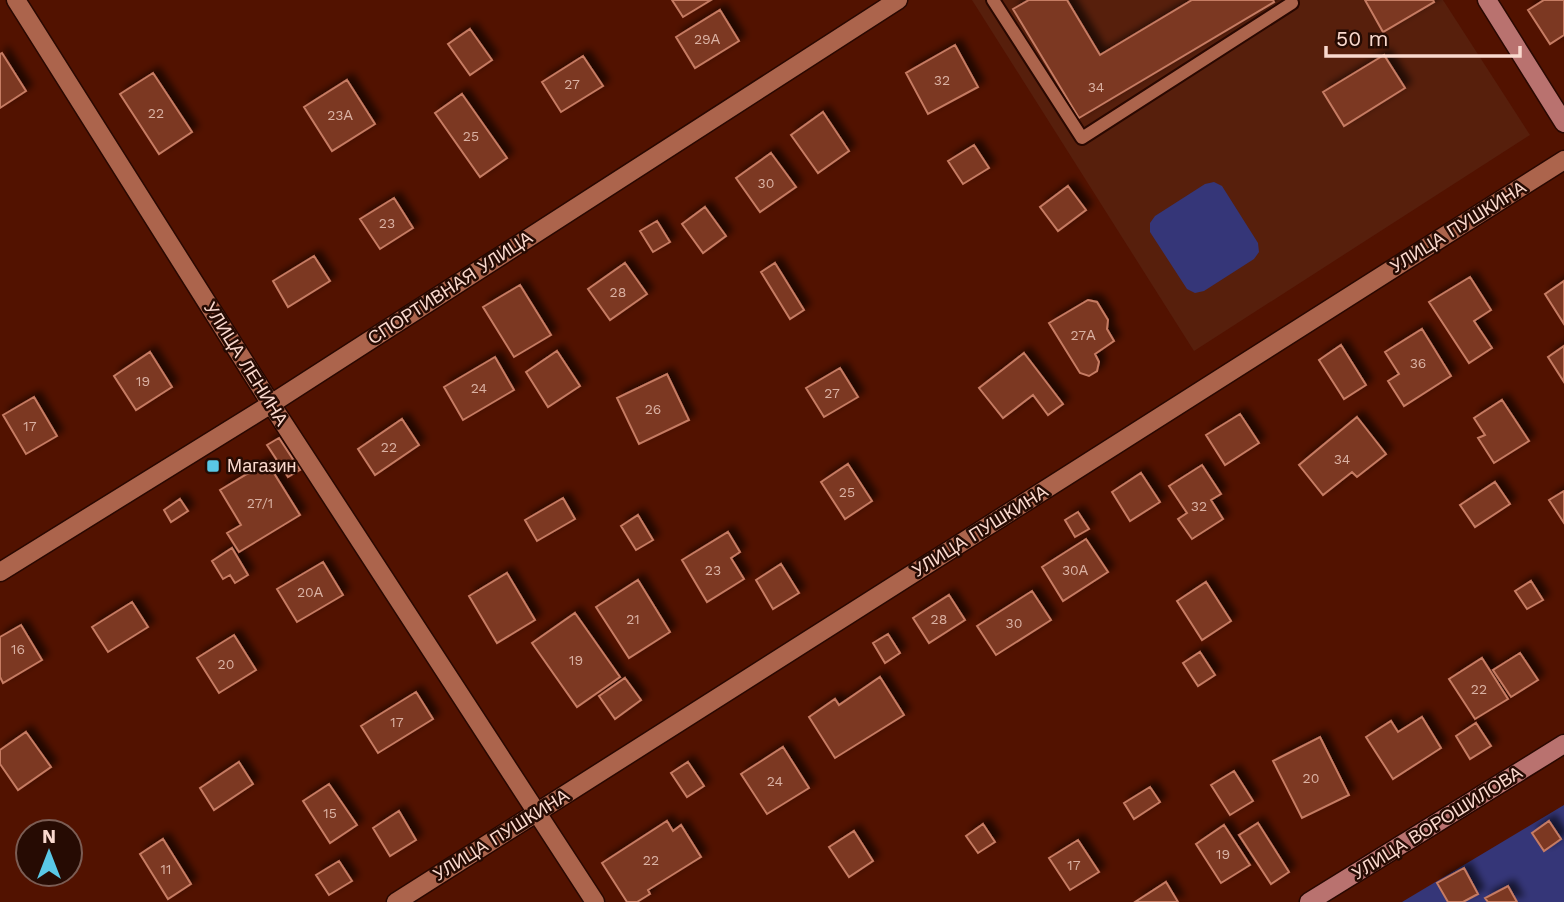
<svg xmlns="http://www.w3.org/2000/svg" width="1564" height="902" viewBox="0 0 1564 902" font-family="'Work Sans',sans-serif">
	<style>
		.built { fill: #571f0c }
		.green { fill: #353678 }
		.building { fill: #7b3821; stroke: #c67b63; stroke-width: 2; filter: url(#shadow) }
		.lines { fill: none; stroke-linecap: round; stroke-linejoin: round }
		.lane-casing { stroke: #290801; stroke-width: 16 }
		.street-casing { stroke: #290801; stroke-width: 21 }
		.secondary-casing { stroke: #290801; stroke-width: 21 }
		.lane { stroke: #ac644c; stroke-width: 12 }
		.street { stroke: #ac644c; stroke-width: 18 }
		.secondary { stroke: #b9726f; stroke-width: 18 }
		.poi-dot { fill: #5ac8e6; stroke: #260b03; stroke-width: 2.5 }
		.labels { text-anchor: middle; stroke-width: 5; stroke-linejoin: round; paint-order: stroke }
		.number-label { font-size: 14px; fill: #dab1a3 }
		.street-label { font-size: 18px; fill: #fad9ce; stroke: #260b03 }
		.poi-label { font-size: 18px; fill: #fad9ce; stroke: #260b03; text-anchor: start }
	</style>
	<defs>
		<filter id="shadow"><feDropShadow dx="6" dy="-6" stdDeviation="3.5" flood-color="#0009"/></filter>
	</defs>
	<rect width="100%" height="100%" fill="#521200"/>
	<path class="built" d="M972,0H1443L1530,135L1194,351Z"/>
	<path class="green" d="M1214,182L1222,186L1258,243L1259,252L1254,259L1204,291L1195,293L1187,289L1150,232V223L1155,216L1205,184Z
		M1564,805V902H1402Z"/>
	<path class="building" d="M672,0H711L683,17Z
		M1029,0H1067L1100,55L1192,0H1273L1274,2L1079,118L1013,9Z
		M1365,0H1433L1434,2L1383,32Z
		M1544,0H1564V35L1550,44L1528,10Z
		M720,10L739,41L695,68L676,37Z
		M470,29L492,60L470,75L448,44Z
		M955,45L978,87L928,114L906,73Z
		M2,53L26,91L0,108V54Z
		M1384,55L1405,88L1344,126L1323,92Z
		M583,56L603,86L561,112L542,82Z
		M153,73L192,132L159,154L120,94Z
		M347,80L375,124L332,151L304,107Z
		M462,94L507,158L480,177L435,113Z
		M823,112L849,151L818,173L791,135Z
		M974,145L989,168L963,184L948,161Z
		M771,153L796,187L760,212L736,178Z
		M1068,186L1086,210L1058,231L1040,207Z
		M394,198L413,228L380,249L360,219Z
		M705,207L726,236L703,253L682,224Z
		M657,221L670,242L653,252L640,231Z
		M314,256L330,281L288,307L273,281Z
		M625,263L647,294L610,320L588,289Z
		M775,263L804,310L790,319L761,272Z
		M1470,277L1491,310L1474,321L1492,348L1469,363L1429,302Z
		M1564,281V324L1545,294Z
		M520,285L551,335L514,357L483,307Z
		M1088,300L1097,302L1108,320L1107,329L1114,341L1095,354L1099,362L1097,371L1089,376L1080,373L1049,323Z
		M1422,329L1451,376L1404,406L1388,381L1399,374L1385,352Z
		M1341,345L1366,385L1344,399L1319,360Z
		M1564,346V382L1548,357Z
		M557,351L580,386L548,407L526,372Z
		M150,352L172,387L136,410L114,376Z
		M1024,353L1063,404L1048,415L1033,395L1003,418L979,388Z
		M495,357L514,390L463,420L444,387Z
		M840,368L858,397L824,417L806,388Z
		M667,374L689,420L639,444L617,398Z
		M34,397L57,436L26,454L3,415Z
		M1502,400L1529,441L1494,463L1478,438L1485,435L1474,418Z
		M1240,414L1259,443L1225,465L1206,435Z
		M1357,417L1386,454L1357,477L1352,472L1323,495L1299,465Z
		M402,419L419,445L375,475L358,449Z
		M279,438L300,470L288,477L267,445Z
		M267,462L300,515L239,552L227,533L241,525L220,490Z
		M848,464L872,501L845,519L821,482Z
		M1202,465L1221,494L1211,500L1223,519L1192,539L1178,519L1187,513L1169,486Z
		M1141,473L1160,502L1130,521L1112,492Z
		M1495,482L1510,504L1475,527L1460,505Z
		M1564,491V523L1549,500Z
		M563,498L575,519L537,541L525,520Z
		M180,499L188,511L171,522L164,510Z
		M1078,512L1089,529L1075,537L1065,520Z
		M638,515L653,540L636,550L621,526Z
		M728,532L740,552L731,558L744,579L707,602L682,560Z
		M1086,539L1108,572L1063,601L1042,567Z
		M232,548L248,575L235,583L230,575L223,579L212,561Z
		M323,562L343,595L297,622L277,589Z
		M781,564L799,593L773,609L756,580Z
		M507,573L535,620L497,643L469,596Z
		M638,580L670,632L629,658L596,607Z
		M1531,581L1543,600L1527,609L1515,591Z
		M1206,582L1231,621L1202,640L1177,601Z
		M1032,591L1051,620L996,655L977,626Z
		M949,595L965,620L929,643L913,618Z
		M132,602L148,627L108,652L92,627Z
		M575,613L620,677L577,707L532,643Z
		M21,625L42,660L3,683L0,677V637Z
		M888,634L900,653L885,663L873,643Z
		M234,635L256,670L219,693L197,658Z
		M1200,652L1215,675L1198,686L1183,663Z
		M1520,653L1538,680L1511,697L1493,670Z
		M1482,658L1508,699L1475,719L1449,679Z
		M880,677L904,715L835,758L809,717L835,699L839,705Z
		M625,678L641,700L615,719L599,696Z
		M416,692L433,719L378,753L361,726Z
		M1422,717L1441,748L1393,779L1366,737L1391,721L1398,732Z
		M1476,723L1491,746L1470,759L1456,736Z
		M26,732L51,767L18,790L0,764V750Z
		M1320,737L1349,795L1302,818L1273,761Z
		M783,747L809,788L767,814L741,774Z
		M239,762L253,784L214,810L200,788Z
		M688,762L704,786L687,797L671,773Z
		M1234,771L1253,801L1230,815L1211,785Z
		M329,784L357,825L330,843L303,801Z
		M1150,787L1160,802L1134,819L1124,803Z
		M399,811L416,840L390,856L373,828Z
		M667,821L673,831L681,825L701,857L648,890L650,894L637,902H627L602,863Z
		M1549,821L1561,839L1544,851L1532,833Z
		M1258,823L1289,872L1271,884L1239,835Z
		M983,824L995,842L978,853L966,836Z
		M1224,825L1250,865L1221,883L1196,844Z
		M854,831L873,861L849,877L829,847Z
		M163,839L191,884L168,899L140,854Z
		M1078,840L1099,872L1070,890L1049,858Z
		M339,861L352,881L329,895L316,875Z
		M1464,868L1478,894L1463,902H1448L1437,883Z
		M1166,882L1178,902H1135Z
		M1508,886L1517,902H1488L1485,898Z"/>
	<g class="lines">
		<defs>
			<path id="lane" d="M993,0L1082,138L1292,3"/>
			<path id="street" d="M16,0L271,404L595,902
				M0,572L271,404L898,0
				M396,902L1564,160"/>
			<path id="secondary" d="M1487,0L1564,123
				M1309,902L1564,744"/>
		</defs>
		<use href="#lane" class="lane-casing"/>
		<use href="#street" class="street-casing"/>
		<use href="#secondary" class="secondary-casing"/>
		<use href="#lane" class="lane"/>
		<use href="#street" class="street"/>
		<use href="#secondary" class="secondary"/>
	</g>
	<rect class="poi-dot" x="206" y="459" width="14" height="14" rx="3.5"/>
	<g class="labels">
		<g class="number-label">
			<text x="707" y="44">29А</text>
			<text x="942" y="85">32</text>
			<text x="572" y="89">27</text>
			<text x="1096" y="92">34</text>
			<text x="156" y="118">22</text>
			<text x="340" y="120">23А</text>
			<text x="471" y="141">25</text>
			<text x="766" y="188">30</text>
			<text x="387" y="228">23</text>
			<text x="618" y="297">28</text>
			<text x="1083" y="340">27А</text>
			<text x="1418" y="368">36</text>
			<text x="143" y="386">19</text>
			<text x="479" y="393">24</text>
			<text x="832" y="398">27</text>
			<text x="653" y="414">26</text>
			<text x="30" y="431">17</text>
			<text x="389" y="452">22</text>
			<text x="1342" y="464">34</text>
			<text x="847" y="497">25</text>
			<text x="260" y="508">27/1</text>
			<text x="1199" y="511">32</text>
			<text x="713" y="575">23</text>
			<text x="1075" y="575">30А</text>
			<text x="310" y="597">20А</text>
			<text x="633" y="624">21</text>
			<text x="939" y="624">28</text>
			<text x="1014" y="628">30</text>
			<text x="18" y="654">16</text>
			<text x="576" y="665">19</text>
			<text x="226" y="669">20</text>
			<text x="1479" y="694">22</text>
			<text x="397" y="727">17</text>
			<text x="1311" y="783">20</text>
			<text x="775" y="786">24</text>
			<text x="330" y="818">15</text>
			<text x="1223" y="859">19</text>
			<text x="651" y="865">22</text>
			<text x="1074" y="870">17</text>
			<text x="166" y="874">11</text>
		</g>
		<g class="street-label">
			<text transform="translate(1458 227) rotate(-32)" y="6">УЛИЦА ПУШКИНА</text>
			<text transform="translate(450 288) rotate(-33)" y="6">СПОРТИВНАЯ УЛИЦА</text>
			<text transform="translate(246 364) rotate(58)" y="6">УЛИЦА ЛЕНИНА</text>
			<text transform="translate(980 531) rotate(-32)" y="6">УЛИЦА ПУШКИНА</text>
			<text transform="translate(1437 823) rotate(-32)" y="6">УЛИЦА ВОРОШИЛОВА</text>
			<text transform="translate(501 835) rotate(-32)" y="6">УЛИЦА ПУШКИНА</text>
		</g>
		<g class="poi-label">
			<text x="227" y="472">Магазин</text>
		</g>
	</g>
	<g transform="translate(49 853)"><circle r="33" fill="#260b03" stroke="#7b5d54" stroke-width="2"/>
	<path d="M0-5L12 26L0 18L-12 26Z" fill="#5ac8e6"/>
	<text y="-10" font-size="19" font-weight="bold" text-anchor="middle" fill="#fad9ce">N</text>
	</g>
	<path d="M1326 46v10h194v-10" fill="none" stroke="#fad9ce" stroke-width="3.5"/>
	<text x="1336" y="46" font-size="21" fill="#fad9ce" stroke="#260b03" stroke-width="5" paint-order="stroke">50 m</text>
</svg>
